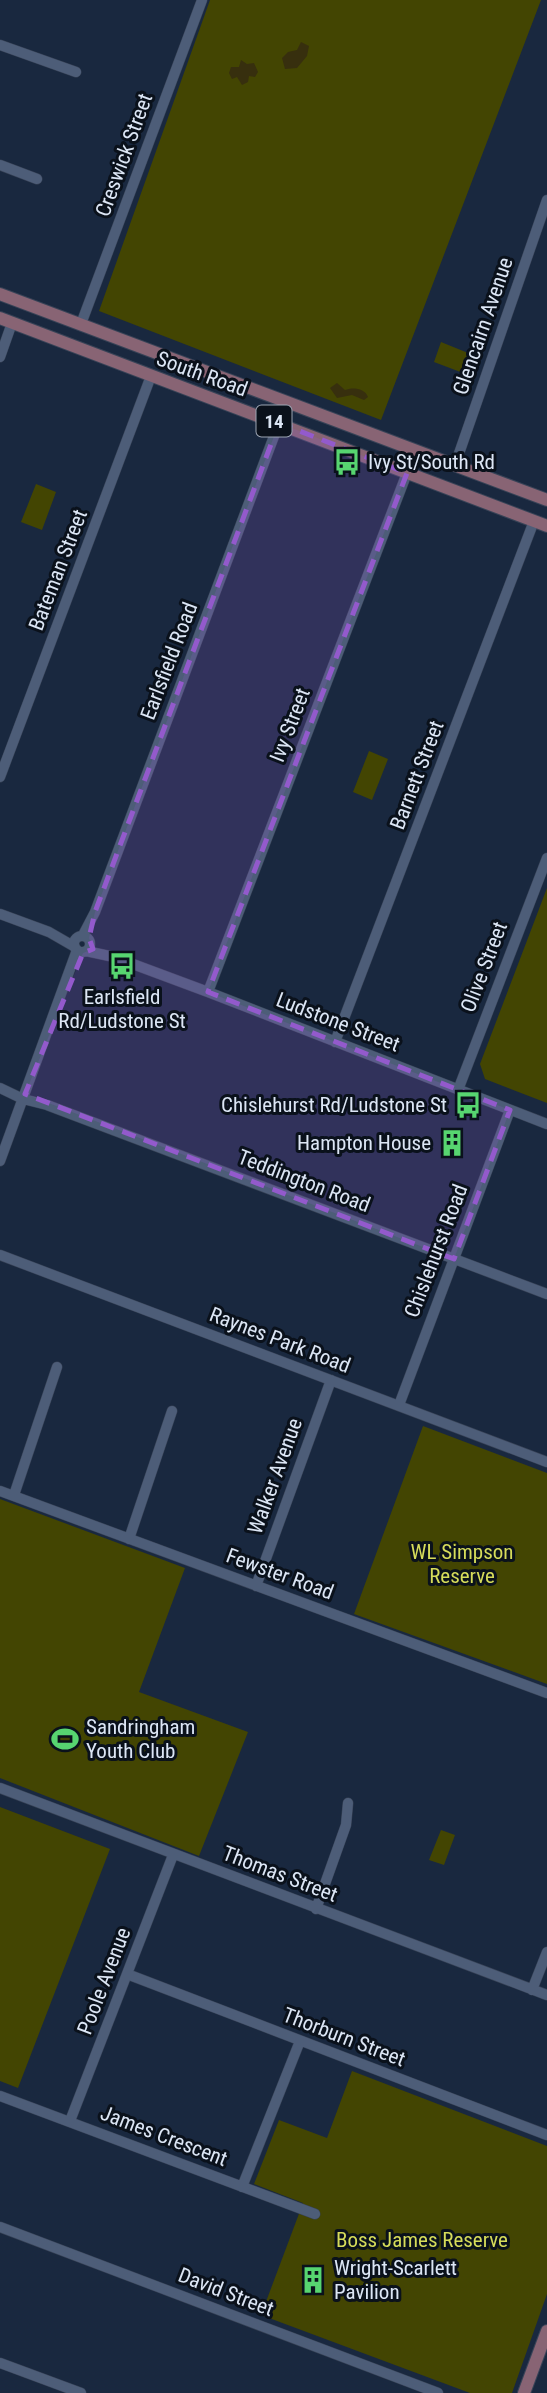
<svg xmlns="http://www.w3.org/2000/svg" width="547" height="2393" viewBox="0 0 547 2393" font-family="'Roboto Condensed',sans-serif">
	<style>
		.green { fill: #434502 }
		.sand { fill: #372f0e }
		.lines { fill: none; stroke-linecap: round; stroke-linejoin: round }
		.minor-casing { stroke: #384357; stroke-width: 11 }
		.major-casing { stroke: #384357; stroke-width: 14 }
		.minor { stroke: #4d5d78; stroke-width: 10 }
		.major { stroke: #886474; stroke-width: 12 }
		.marked { fill: #935acc; fill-opacity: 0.2; stroke: #935acc; stroke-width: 5; stroke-dasharray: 14 9; stroke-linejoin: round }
		.labels { text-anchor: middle; stroke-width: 6; stroke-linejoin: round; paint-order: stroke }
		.shield { fill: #0a111b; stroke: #9da6b4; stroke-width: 2 }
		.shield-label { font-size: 19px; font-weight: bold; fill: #dce6f5 }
		.street-label { font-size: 21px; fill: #dce6f5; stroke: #0a111b }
		.poi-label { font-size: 21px; fill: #dce6f5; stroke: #0a111b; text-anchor: start }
		.park-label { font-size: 21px; fill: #d6dc5a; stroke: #0a111b }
	</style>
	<rect width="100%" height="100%" fill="#19283f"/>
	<path class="green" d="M210,0H541L381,420L99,311Z
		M441,342L478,357L471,376L434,362Z
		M36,484L56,492L42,530L21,522Z
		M369,751L388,759L372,800L353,792Z
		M547,888V1103L485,1079L480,1064Z
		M423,1426L547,1473V1684L354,1614Z
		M0,1499L185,1568L139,1692L248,1732L199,1856L0,1778Z
		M0,1807L110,1849L18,2088L0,2081Z
		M441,1830L455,1835L444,1865L429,1860Z
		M352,2071L547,2146V2294L512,2393H470L261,2315L303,2203L254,2184L279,2120L327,2138Z"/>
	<path class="sand" d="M301,42L309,46L307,56L297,68L285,69L282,58L288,52L297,50Z
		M241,60L247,64L254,63L258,72L255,77L249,76L248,82L242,85L237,77L232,79L229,73L231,67H239Z
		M337,383L345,390C352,387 365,388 368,397L364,400L352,395L337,398L330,388Z"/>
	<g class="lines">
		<defs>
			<path id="minor" d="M0,45L76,72
				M0,165L37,179
				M81,324L202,0
				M0,357L12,323
				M455,465L547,200
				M0,777L151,376
				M0,914L49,932L75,947
				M83,935L95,912L279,423
				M74 944a8 8 0 1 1 16 0a8 8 0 1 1-16 0Z
				M86,951L114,957L208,992L547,1124
				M208,992L407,473
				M335,1042L534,521
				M0,1088L23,1099L47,1105L547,1294
				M458,1090L547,858
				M0,1161L77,950
				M0,1255L547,1462
				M399,1405L510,1110
				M0,1491L547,1693
				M14,1495L57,1367
				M129,1539L172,1411
				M256,1586L331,1380
				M0,1788L547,1995
				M316,1909L346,1825L348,1803
				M127,1974L547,2135
				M532,1990L547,1952
				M0,2096L315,2214
				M70,2121L173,1855
				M242,2187L300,2041
				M0,2227L438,2393
				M0,2363L81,2393"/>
			<path id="major" d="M0,294L547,500
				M0,318L547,526
				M524,2393L547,2331"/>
		</defs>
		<use href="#minor" class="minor-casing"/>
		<use href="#major" class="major-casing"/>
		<use href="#minor" class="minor"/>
		<use href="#major" class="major"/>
	</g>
	<path class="marked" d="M279,423L407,473L208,992L510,1110L454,1259L25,1094L83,953L93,949L89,938L95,912Z"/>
	<defs>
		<symbol id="bus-bare" viewBox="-9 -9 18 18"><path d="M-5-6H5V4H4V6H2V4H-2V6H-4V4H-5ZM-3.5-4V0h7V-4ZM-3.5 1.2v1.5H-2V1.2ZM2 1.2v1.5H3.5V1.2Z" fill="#57d570" stroke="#0a111b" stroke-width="2.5" paint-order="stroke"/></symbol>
		<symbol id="building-bare" viewBox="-9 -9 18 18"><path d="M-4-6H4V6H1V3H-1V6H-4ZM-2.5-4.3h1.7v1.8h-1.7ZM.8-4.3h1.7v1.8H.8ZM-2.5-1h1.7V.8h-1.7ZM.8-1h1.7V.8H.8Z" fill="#57d570" stroke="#0a111b" stroke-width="2.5" paint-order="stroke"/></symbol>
		<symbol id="stadium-bare" viewBox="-9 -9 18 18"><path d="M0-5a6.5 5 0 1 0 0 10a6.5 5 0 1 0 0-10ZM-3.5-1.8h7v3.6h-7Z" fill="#57d570" stroke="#0a111b" stroke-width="2.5" paint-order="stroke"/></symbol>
	</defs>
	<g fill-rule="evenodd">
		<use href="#bus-bare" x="328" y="443" width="38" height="38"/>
		<use href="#bus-bare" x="103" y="947" width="38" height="38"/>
		<use href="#bus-bare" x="449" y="1086" width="38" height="38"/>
		<use href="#building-bare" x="433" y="1124" width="38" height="38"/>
		<use href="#stadium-bare" x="46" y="1720" width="38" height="38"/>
		<use href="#building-bare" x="294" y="2261" width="38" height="38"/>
	</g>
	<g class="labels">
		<rect class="shield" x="256.5" y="405.5" width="35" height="31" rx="5"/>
		<g class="shield-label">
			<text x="274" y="428">14</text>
		</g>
		<g class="street-label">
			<text transform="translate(124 155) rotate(-70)" y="7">Creswick Street</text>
			<text transform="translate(483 326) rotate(-71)" y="7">Glencairn Avenue</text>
			<text transform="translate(202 374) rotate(20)" y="7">South Road</text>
			<text transform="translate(58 570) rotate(-69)" y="7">Bateman Street</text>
			<text transform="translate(169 661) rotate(-69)" y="7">Earlsfield Road</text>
			<text transform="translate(290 725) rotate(-69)" y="7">Ivy Street</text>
			<text transform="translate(417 775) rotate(-69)" y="7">Barnett Street</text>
			<text transform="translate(484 967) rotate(-69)" y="7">Olive Street</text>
			<text transform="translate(338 1022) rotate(21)" y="7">Ludstone Street</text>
			<text transform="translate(304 1181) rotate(21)" y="7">Teddington Road</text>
			<text transform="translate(436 1251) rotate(-69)" y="7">Chislehurst Road</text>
			<text transform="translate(280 1340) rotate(21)" y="7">Raynes Park Road</text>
			<text transform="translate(275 1476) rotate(-70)" y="7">Walker Avenue</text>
			<text transform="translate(280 1574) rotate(20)" y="7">Fewster Road</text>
			<text transform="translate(280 1874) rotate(21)" y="7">Thomas Street</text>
			<text transform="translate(104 1981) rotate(-69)" y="7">Poole Avenue</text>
			<text transform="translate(344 2037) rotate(21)" y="7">Thorburn Street</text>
			<text transform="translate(164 2136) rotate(21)" y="7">James Crescent</text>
			<text transform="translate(226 2292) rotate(21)" y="7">David Street</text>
		</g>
		<g class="poi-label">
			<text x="368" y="469">Ivy St/South Rd</text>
			<text x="122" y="1004" text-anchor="middle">Earlsfield<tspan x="122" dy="24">Rd/Ludstone St</tspan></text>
			<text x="447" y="1112" text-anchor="end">Chislehurst Rd/Ludstone St</text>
			<text x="431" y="1150" text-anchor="end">Hampton House</text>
			<text x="86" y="1734">Sandringham<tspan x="86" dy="24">Youth Club</tspan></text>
			<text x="334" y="2275">Wright-Scarlett<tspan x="334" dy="24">Pavilion</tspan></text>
		</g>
		<g class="park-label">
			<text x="462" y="1559">WL Simpson<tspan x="462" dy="24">Reserve</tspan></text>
			<text x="422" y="2247">Boss James Reserve</text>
		</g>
	</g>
</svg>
